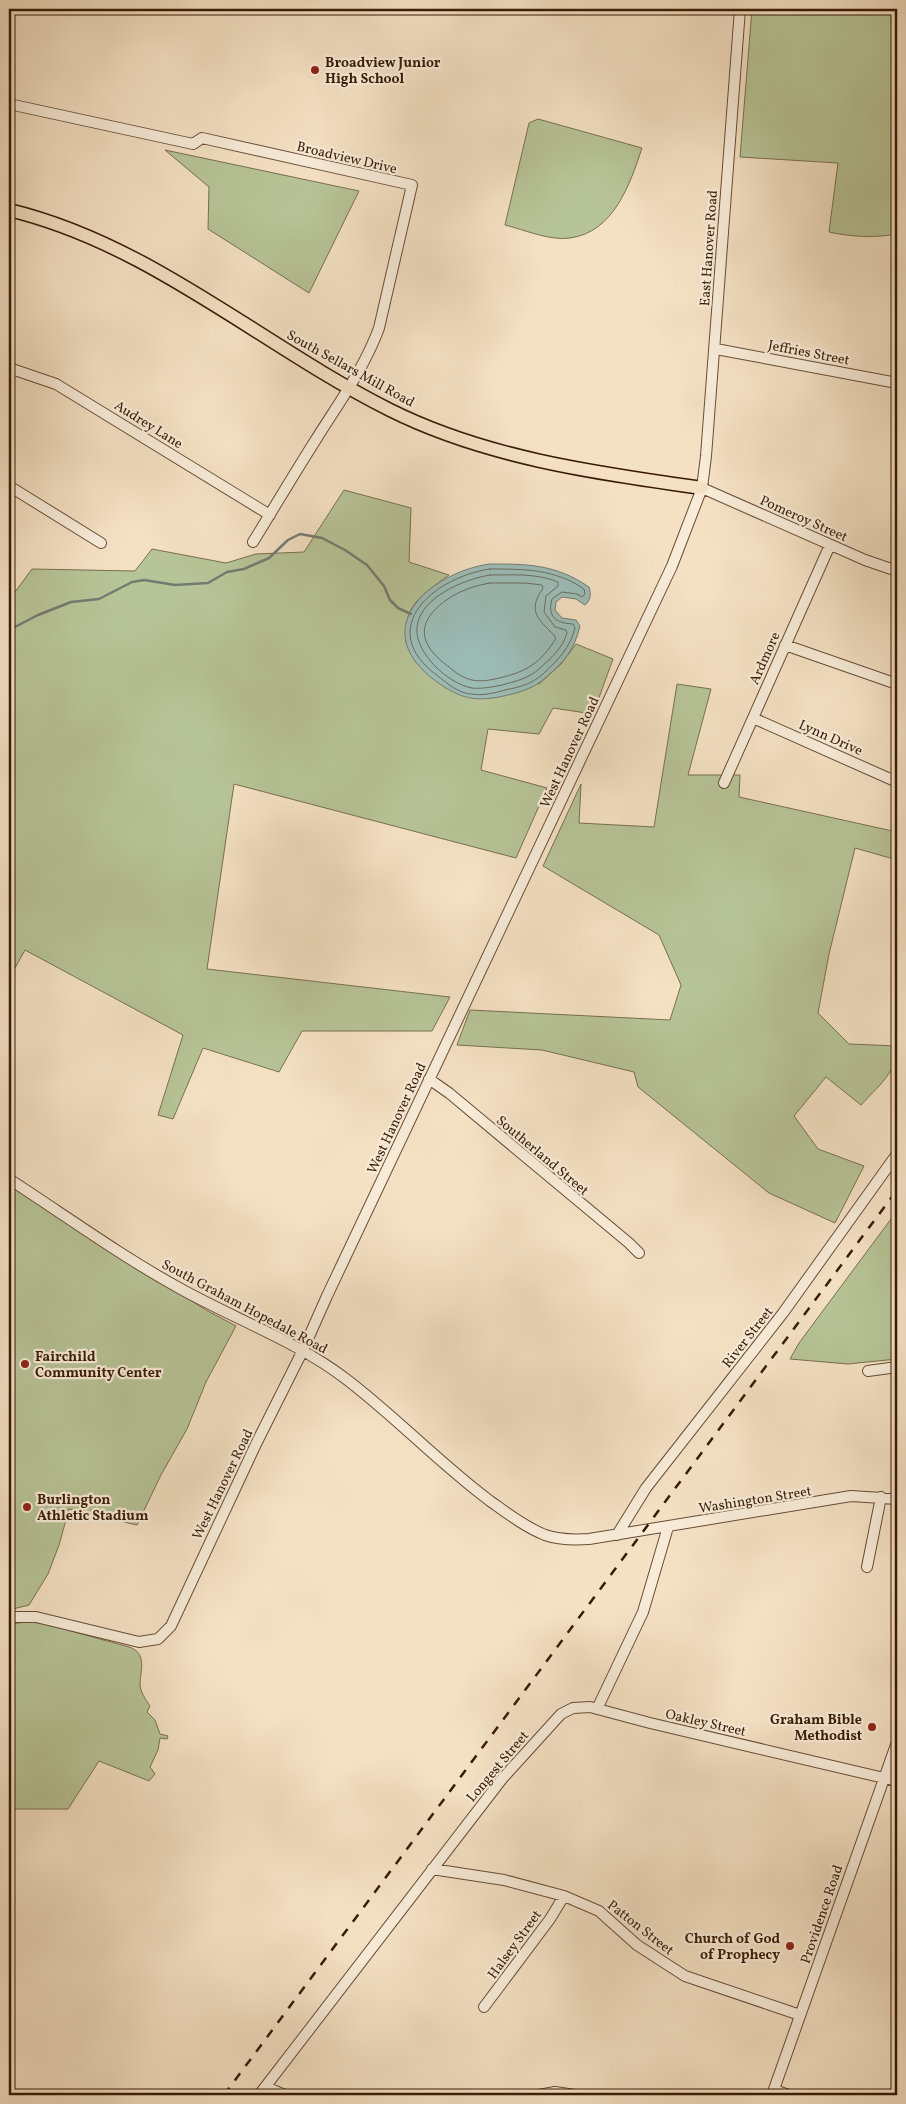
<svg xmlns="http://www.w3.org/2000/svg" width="906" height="2104" viewBox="0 0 906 2104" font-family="Vollkorn,serif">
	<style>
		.green { fill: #b7c497; stroke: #78704e }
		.water { fill: #9cbdb8; stroke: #747c70 }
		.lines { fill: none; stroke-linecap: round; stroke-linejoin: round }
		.shore { stroke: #6a6c5e; stroke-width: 1 }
		.stream { stroke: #747c70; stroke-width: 2.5 }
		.minor-casing { stroke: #684c35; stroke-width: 12 }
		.major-casing { stroke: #391b05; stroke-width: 15 }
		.minor { stroke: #f8ecd9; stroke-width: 10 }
		.major { stroke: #f4e1c4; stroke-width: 12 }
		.rail { stroke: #391b05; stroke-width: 2.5; stroke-dasharray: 9 9; stroke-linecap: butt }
		.poi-dot { fill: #8f2418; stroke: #f8ecd9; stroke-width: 2 }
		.labels { text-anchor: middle; stroke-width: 4.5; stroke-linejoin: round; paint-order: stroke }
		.poi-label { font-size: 14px; font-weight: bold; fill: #391b05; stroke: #f8ecd9; text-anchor: start }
		.street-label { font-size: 14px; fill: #391b05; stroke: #f8ecd9 }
	</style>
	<rect width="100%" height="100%" fill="#f4e1c4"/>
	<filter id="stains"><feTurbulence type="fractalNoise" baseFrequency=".004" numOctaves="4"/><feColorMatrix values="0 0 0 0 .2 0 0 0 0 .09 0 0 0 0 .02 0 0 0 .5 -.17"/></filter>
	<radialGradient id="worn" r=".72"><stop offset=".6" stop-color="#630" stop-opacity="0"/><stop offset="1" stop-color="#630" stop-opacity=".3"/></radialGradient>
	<path class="green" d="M752,9H897V234C875,238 851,237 829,232L838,163L740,157Z
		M538,119L642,148C630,184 614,232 570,238C550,241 525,230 505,225L529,123Z
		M165,150L359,191L309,293L208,229L209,187Z
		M344,490L411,508L409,562L449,575C420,597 404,603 406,643L539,684L561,664L576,644L613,659L593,714L553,708L539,734L488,729L481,770L547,788L516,858L234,784L207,969L450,997L432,1031H302L279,1072L203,1048L173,1119L158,1115L183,1035L25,950L9,979V600L32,569L135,571L152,549L226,563L256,554L304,552Z
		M677,684L711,689L688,775H740L739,797L897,832V860L855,848L829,954L818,1013L849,1044L897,1046C897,1073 878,1086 861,1105L826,1077L794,1116L818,1149L864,1166L835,1223L769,1193L638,1087L634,1072L542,1050L457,1045L470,1010L670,1020L681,985L659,935L543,866L581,784L579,823L654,827Z
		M9,1184L44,1208L206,1310L236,1326L206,1382L187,1429L161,1475L137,1525L69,1509L59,1545L48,1574L29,1605L9,1610Z
		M897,1211V1359L848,1364L790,1359L799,1343Z
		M27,1622L42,1623L129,1647C148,1653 140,1672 140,1684C140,1692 146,1700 150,1706L147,1712L155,1720L160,1734L168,1736L167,1739L160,1738L158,1750L150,1767L155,1774L149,1781L99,1761L68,1809H9V1624Z"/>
	<path class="water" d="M489,564C528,564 555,564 589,587C591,594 591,600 585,605L576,599L562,597L556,602L555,610L562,618L576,620L580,626C574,651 564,662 545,678C533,689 520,692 504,696C475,702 461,699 437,682C366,631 426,574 489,564Z"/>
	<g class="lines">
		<path class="shore" d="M490,569C524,569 555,569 584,589L585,594L582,597L577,594L562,592L552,599C547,617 556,623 573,624L575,628C570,648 558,660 543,674C532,684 520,687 505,690C495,693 482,696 471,694C458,693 448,684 438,676C373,629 434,577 490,569Z
			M490,575C513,575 536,573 558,582V586L546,596L544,612L555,627L566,630L567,633C563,648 550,659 540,668C528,679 516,681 502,685C492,687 481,689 472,688C448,684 414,652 417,627C420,597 465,579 490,575Z
			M490,583H525L542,585L543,588C524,615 544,622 556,638C541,663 526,672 499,678C491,680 481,682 472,680C463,678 456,673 449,667C420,646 414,624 445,601C459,591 473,586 490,583Z"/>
		<path class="stream" d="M9,630L38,615L71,602L99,599L132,582L144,580L175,585L208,583L227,572L244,569L269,558L288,540L300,534L322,538L345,550L367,565L384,586L390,600L398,608L411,614"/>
		<defs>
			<path id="minor" d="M9,104L193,144L202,138L412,185L379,328C364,369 338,404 315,441C294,474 274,508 253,542
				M716,349L897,383
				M9,368L56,384L270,515
				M9,486L101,543
				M702,488L865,560L897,571
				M785,645L897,684
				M753,718L897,782
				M724,783L830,545
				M429,1079L449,1093L629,1243L639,1253
				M9,1179C66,1216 121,1256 181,1289C235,1319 298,1342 346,1379C396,1417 439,1463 490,1501C507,1513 525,1527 545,1535C559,1540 574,1540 589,1539L851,1496L897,1499
				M868,1371L897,1367
				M617,1535L646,1488L783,1313L897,1154
				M867,1567L881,1497
				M9,1617H36L139,1642L158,1639L171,1626L256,1444L303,1350L327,1296L672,566L702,488L706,456L740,9
				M597,1709L643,1612L668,1527
				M432,1869L504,1880L564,1896L599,1911L637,1945L685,1976L800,2015
				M484,2007L550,1919L564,1896
				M266,2087L285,2095
				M774,2090L789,2095
				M259,2095L502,1779L561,1714L573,1708L590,1707L650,1723L897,1781
				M539,2095L555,2092L575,2095
				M772,2095L897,1742"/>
			<path id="major" d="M9,210C151,244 262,346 390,410C486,458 596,473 702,488"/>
		</defs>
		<use href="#minor" class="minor-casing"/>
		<use href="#major" class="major-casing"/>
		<use href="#minor" class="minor"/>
		<use href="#major" class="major"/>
		<path class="rail" d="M224,2095L897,1190"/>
	</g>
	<g class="poi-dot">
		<circle cx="315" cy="70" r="5"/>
		<circle cx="25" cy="1364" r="5"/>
		<circle cx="27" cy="1507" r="5"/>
		<circle cx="872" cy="1727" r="5"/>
		<circle cx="790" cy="1946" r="5"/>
	</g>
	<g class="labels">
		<g class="poi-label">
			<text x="325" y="67">Broadview Junior<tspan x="325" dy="16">High School</tspan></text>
			<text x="35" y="1361">Fairchild<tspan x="35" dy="16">Community Center</tspan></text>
			<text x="37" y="1504">Burlington<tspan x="37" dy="16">Athletic Stadium</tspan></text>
			<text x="862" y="1724" text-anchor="end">Graham Bible<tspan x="862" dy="16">Methodist</tspan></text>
			<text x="780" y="1943" text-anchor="end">Church of God<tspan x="780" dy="16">of Prophecy</tspan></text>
		</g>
		<g class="street-label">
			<text transform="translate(347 157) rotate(13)" y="5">Broadview Drive</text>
			<text transform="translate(708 248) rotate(-86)" y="5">East Hanover Road</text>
			<text transform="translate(809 352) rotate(11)" y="5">Jeffries Street</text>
			<text transform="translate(351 368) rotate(29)" y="5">South Sellars Mill Road</text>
			<text transform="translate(149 424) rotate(32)" y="5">Audrey Lane</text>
			<text transform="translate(804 518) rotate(24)" y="5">Pomeroy Street</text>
			<text transform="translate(764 658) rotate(-66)" y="5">Ardmore</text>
			<text transform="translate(831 737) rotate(24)" y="5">Lynn Drive</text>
			<text transform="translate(569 752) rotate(-65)" y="5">West Hanover Road</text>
			<text transform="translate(396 1118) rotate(-65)" y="5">West Hanover Road</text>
			<text transform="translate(543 1155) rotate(40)" y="5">Southerland Street</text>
			<text transform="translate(245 1306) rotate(28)" y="5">South Graham Hopedale Road</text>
			<text transform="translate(747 1337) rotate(-52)" y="5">River Street</text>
			<text transform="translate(222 1484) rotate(-64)" y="5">West Hanover Road</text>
			<text transform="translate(755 1499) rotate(-9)" y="5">Washington Street</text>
			<text transform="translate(706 1722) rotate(13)" y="5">Oakley Street</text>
			<text transform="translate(497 1766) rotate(-50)" y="5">Longest Street</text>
			<text transform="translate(821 1914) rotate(-71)" y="5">Providence Road</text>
			<text transform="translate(641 1927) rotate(38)" y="5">Patton Street</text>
			<text transform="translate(514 1944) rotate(-54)" y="5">Halsey Street</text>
		</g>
	</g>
	<rect width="906" height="2104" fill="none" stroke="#f4e1c4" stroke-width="30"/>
	<rect x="10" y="10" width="886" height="2084" fill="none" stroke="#391b05" stroke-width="2.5"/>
	<rect x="15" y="15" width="876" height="2074" fill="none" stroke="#391b05"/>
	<rect width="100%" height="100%" filter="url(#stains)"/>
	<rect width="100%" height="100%" fill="url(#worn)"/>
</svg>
